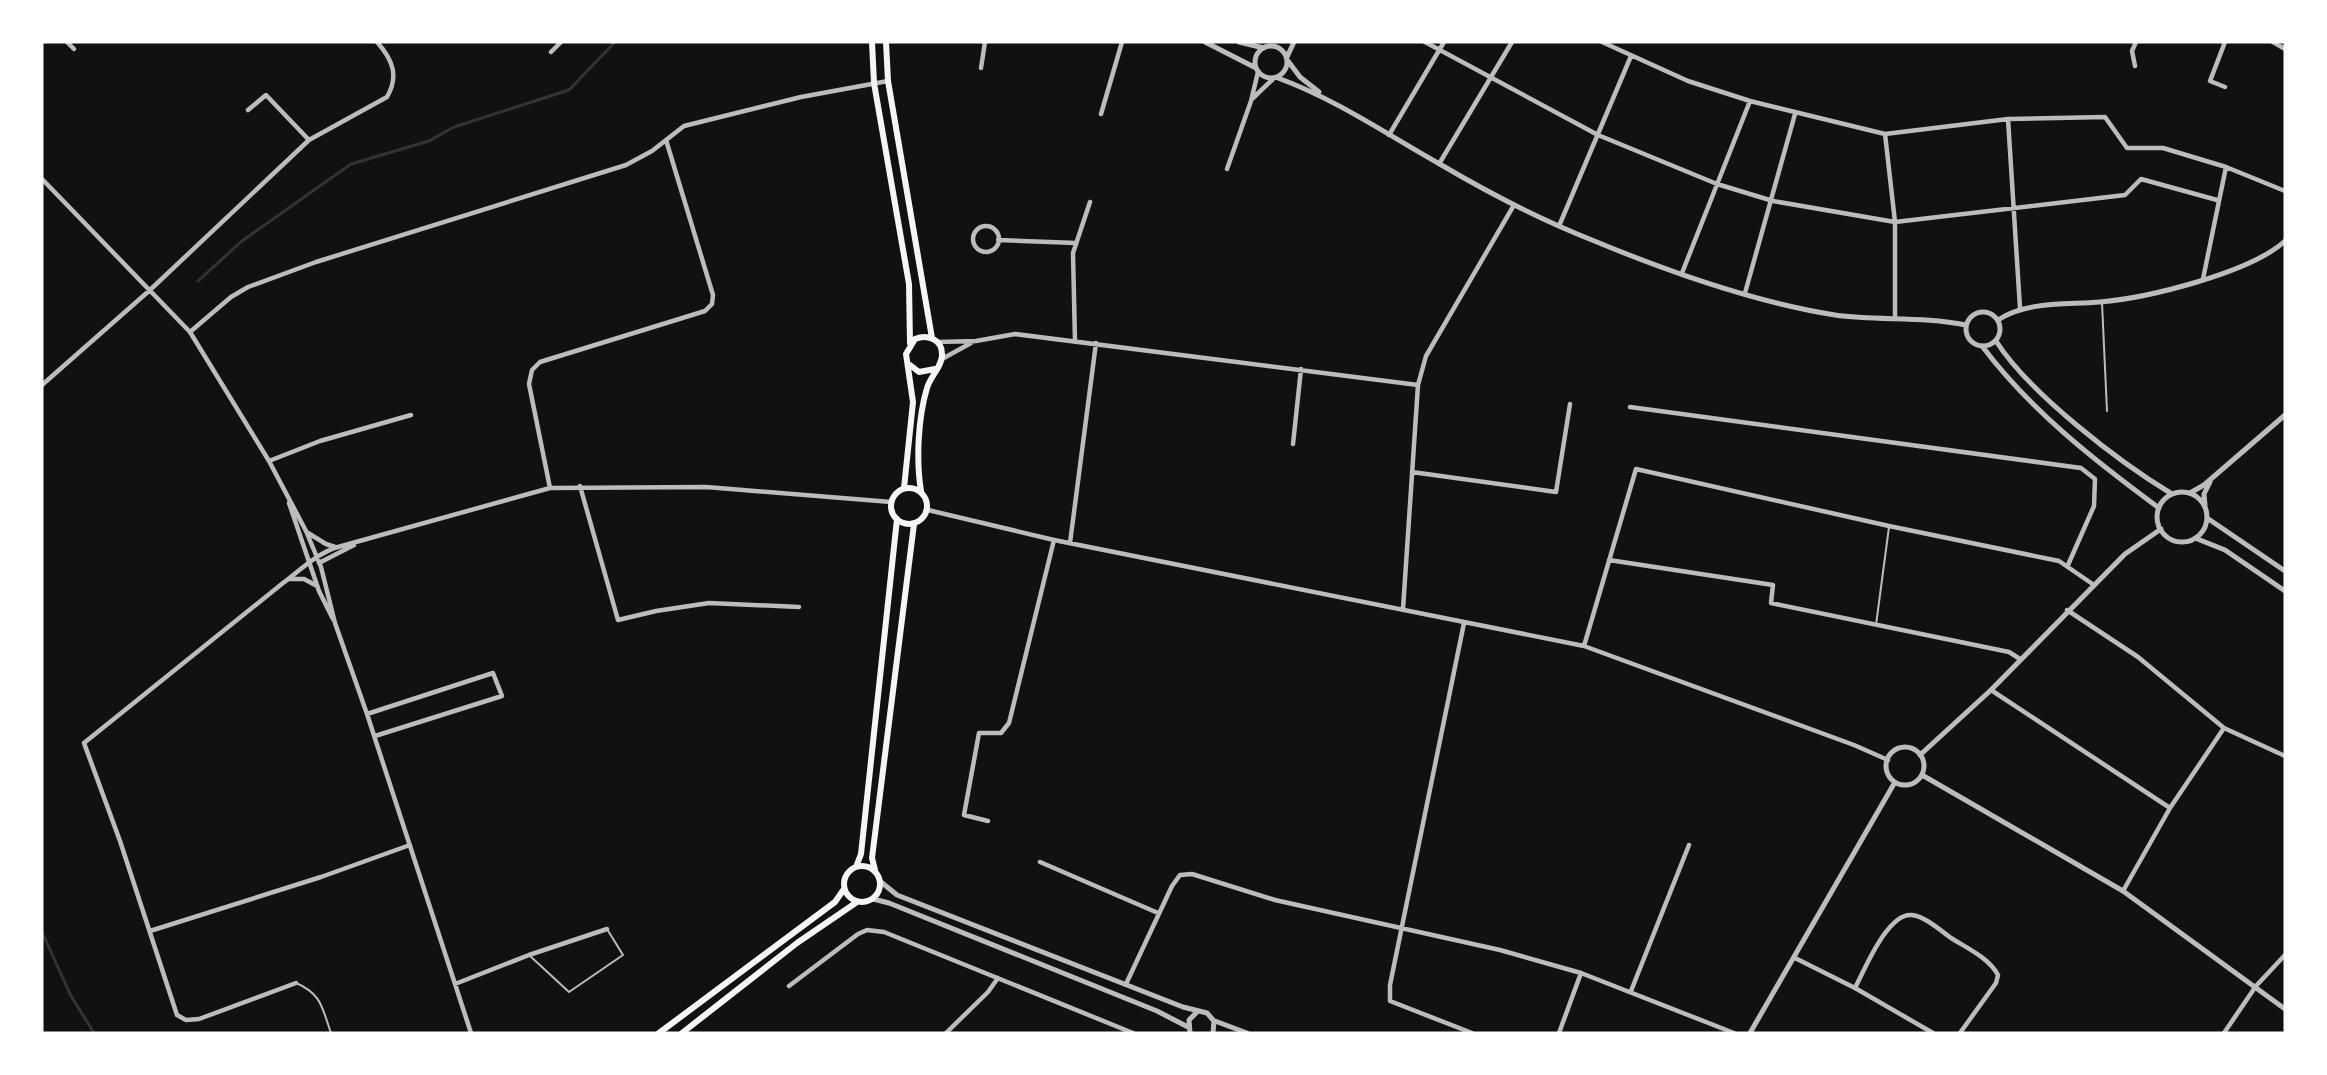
<svg xmlns="http://www.w3.org/2000/svg" width="2327" height="1075" viewBox="0 0 2327 1075" font-family="Helvetica,sans-serif">
	<style>
		.lines { fill: none; stroke-linecap: round; stroke-linejoin: round }
		.stream { stroke: #333; stroke-width: 3 }
		.service { stroke: #bcbcbc; stroke-width: 2 }
		.minor { stroke: #bcbcbc; stroke-width: 4.5 }
		.tertiary { stroke: #bcbcbc; stroke-width: 5 }
		.secondary { stroke: #f5f5f5; stroke-width: 6 }
	</style>
	<rect width="100%" height="100%" fill="#111"/>
	<g class="lines">
		<path class="stream" d="M198,281L242,241L351,164L429,141L454,127L569,90L615,42
			M42,932L71,996L94,1033"/>
		<path class="service" d="M2102,303L2107,411
			M1876,625L1889,527
			M529,955L569,992L623,955L607,929
			M296,983C322,994 322,1008 331,1033"/>
		<path class="minor" d="M67,42L74,49
			M1425,42L1598,135L1717,184L1773,201L1895,222L2125,195L2141,179L2217,200
			M1602,42L1688,81L1750,101L1885,134L2008,119L2105,117L2127,148H2163L2226,167L2285,191
			M2225,42L2210,81L2225,87
			M2273,42L2285,49
			M551,52L561,42
			M2135,66L2132,51L2136,42
			M981,68L985,42
			M1252,99L1273,79
			M248,110L266,95L309,140
			M1101,114L1122,42
			M2008,119L2020,308
			M1885,134L1895,222V317
			M1389,135L1444,42
			M1439,164L1512,42
			M1227,169L1251,101L1258,72
			M42,179L190,332L269,461L306,531L321,567L335,623L367,714L471,1033
			M1559,226L1631,56
			M973 239a13 13 0 1 1 26 0a13 13 0 1 1-26 0Z
			M998,240L1076,243
			M1682,273L1750,101
			M2203,279L2226,167
			M1745,293L1795,114
			M190,332L231,297L248,287L316,262L626,165L652,151L684,126L801,97L888,81
			M1075,341L1073,253L1090,202
			M937,342L976,341L1015,334L1418,385
			M942,359L971,343
			M42,385L150,290L309,140L387,97C399,76 393,60 377,42
			M1630,407L2081,468L2095,479L2094,506L2068,565
			M1293,444L1301,369
			M269,461L320,441L411,415
			M1412,472L1556,492L1570,404
			M580,486L618,620L656,611L709,603L799,607
			M550,488L529,384L532,370L540,362L705,311L712,304L713,295L666,140
			M289,503L319,591L333,619
			M928,510L1054,540L1584,646L1854,745L1888,760
			M308,533L326,544L335,547
			M1070,543L1096,343
			M1609,560L1773,585L1771,603L2009,652L2020,659
			M319,563L354,545
			M289,579H304L317,586
			M1403,609L1418,385L1426,356L1514,205
			M2067,610L2138,657L2224,728L2285,756
			M1464,623L1390,985V1001L1472,1033
			M1584,646L1636,469L1889,526L2059,561L2094,585
			M1991,690L2170,808
			M367,714L493,673L502,696L375,736
			M988,821L964,815L979,733H1001L1009,723L1054,540
			M1040,862L1158,913
			M2123,891L2170,808L2224,728
			M150,931L321,877L410,845
			M1795,958L1855,988L1933,1033
			M296,983L199,1019L186,1020L177,1015L120,841L84,743L283,583C299,571 319,552 338,547L550,488L706,487L891,502
			M455,984L529,955L607,929
			M1126,984L1172,886L1180,875L1192,874L1275,900L1500,950L1581,973L1734,1033
			M789,986L858,934L867,930L884,932L1133,1033
			M1855,988C1865,969 1888,912 1912,915C1926,917 1940,930 1951,938C1967,948 1989,958 1998,975L1996,983L1960,1033
			M1631,991L1689,845
			M946,1033L988,992L998,978
			M1559,1033L1581,973
			M2224,1033L2256,986L2285,955"/>
		<path class="tertiary" d="M1205,42L1256,68
			M1239,42L1264,48
			M1255 62a16 16 0 1 1 32 0a16 16 0 1 1-32 0Z
			M1287,57L1294,42
			M1288,61L1300,77L1319,92
			M1278,78C1335,99 1385,133 1438,163C1487,192 1539,219 1592,240C1669,272 1753,302 1835,315C1878,321 1922,316 1966,325
			M1966 329a17 17 0 1 1 34 0a17 17 0 1 1-34 0Z
			M1998,320C2026,301 2067,305 2100,302C2147,298 2250,273 2285,241
			M1996,341C2029,393 2119,462 2172,494
			M1982,346C2031,411 2094,460 2159,508
			M2157 517a25 25 0 1 1 50 0a25 25 0 1 1-50 0Z
			M2190,493L2204,485L2285,415
			M2205,505L2204,494L2210,482
			M2207,518L2285,571
			M2195,538L2225,550L2285,591
			M1886 766a19 19 0 1 1 38 0a19 19 0 1 1-38 0Z
			M1920,755L1991,690L2125,554L2161,529
			M1922,775L2123,891L2285,1009
			M881,882L897,895L1183,1007L1207,1013L1214,1021L1213,1033
			M873,899L889,903L1157,1011L1188,1027
			M1215,1021L1247,1033
			M1190,1033L1189,1020L1197,1012
			M1750,1033L1895,782"/>
		<path class="secondary" d="M872,42L874,83L909,284L910,343
			M886,42L888,81L932,338
			M910,365L919,372L935,369
			M891 506a18 18 0 1 1 36 0a18 18 0 1 1-36 0Z
			M904,488L913,402L906,354L915,339C927,334 942,339 942,354C943,365 930,377 927,388C918,418 916,460 921,491
			M844 884a18 18 0 1 1 36 0a18 18 0 1 1-36 0Z
			M856,867L861,854L897,519
			M875,870L872,858L914,524
			M659,1033L835,902L844,889
			M682,1033L797,943L857,902"/>
	</g>
	<rect width="2327" height="1075" fill="none" stroke="#ffffff" stroke-width="87"/>
</svg>
